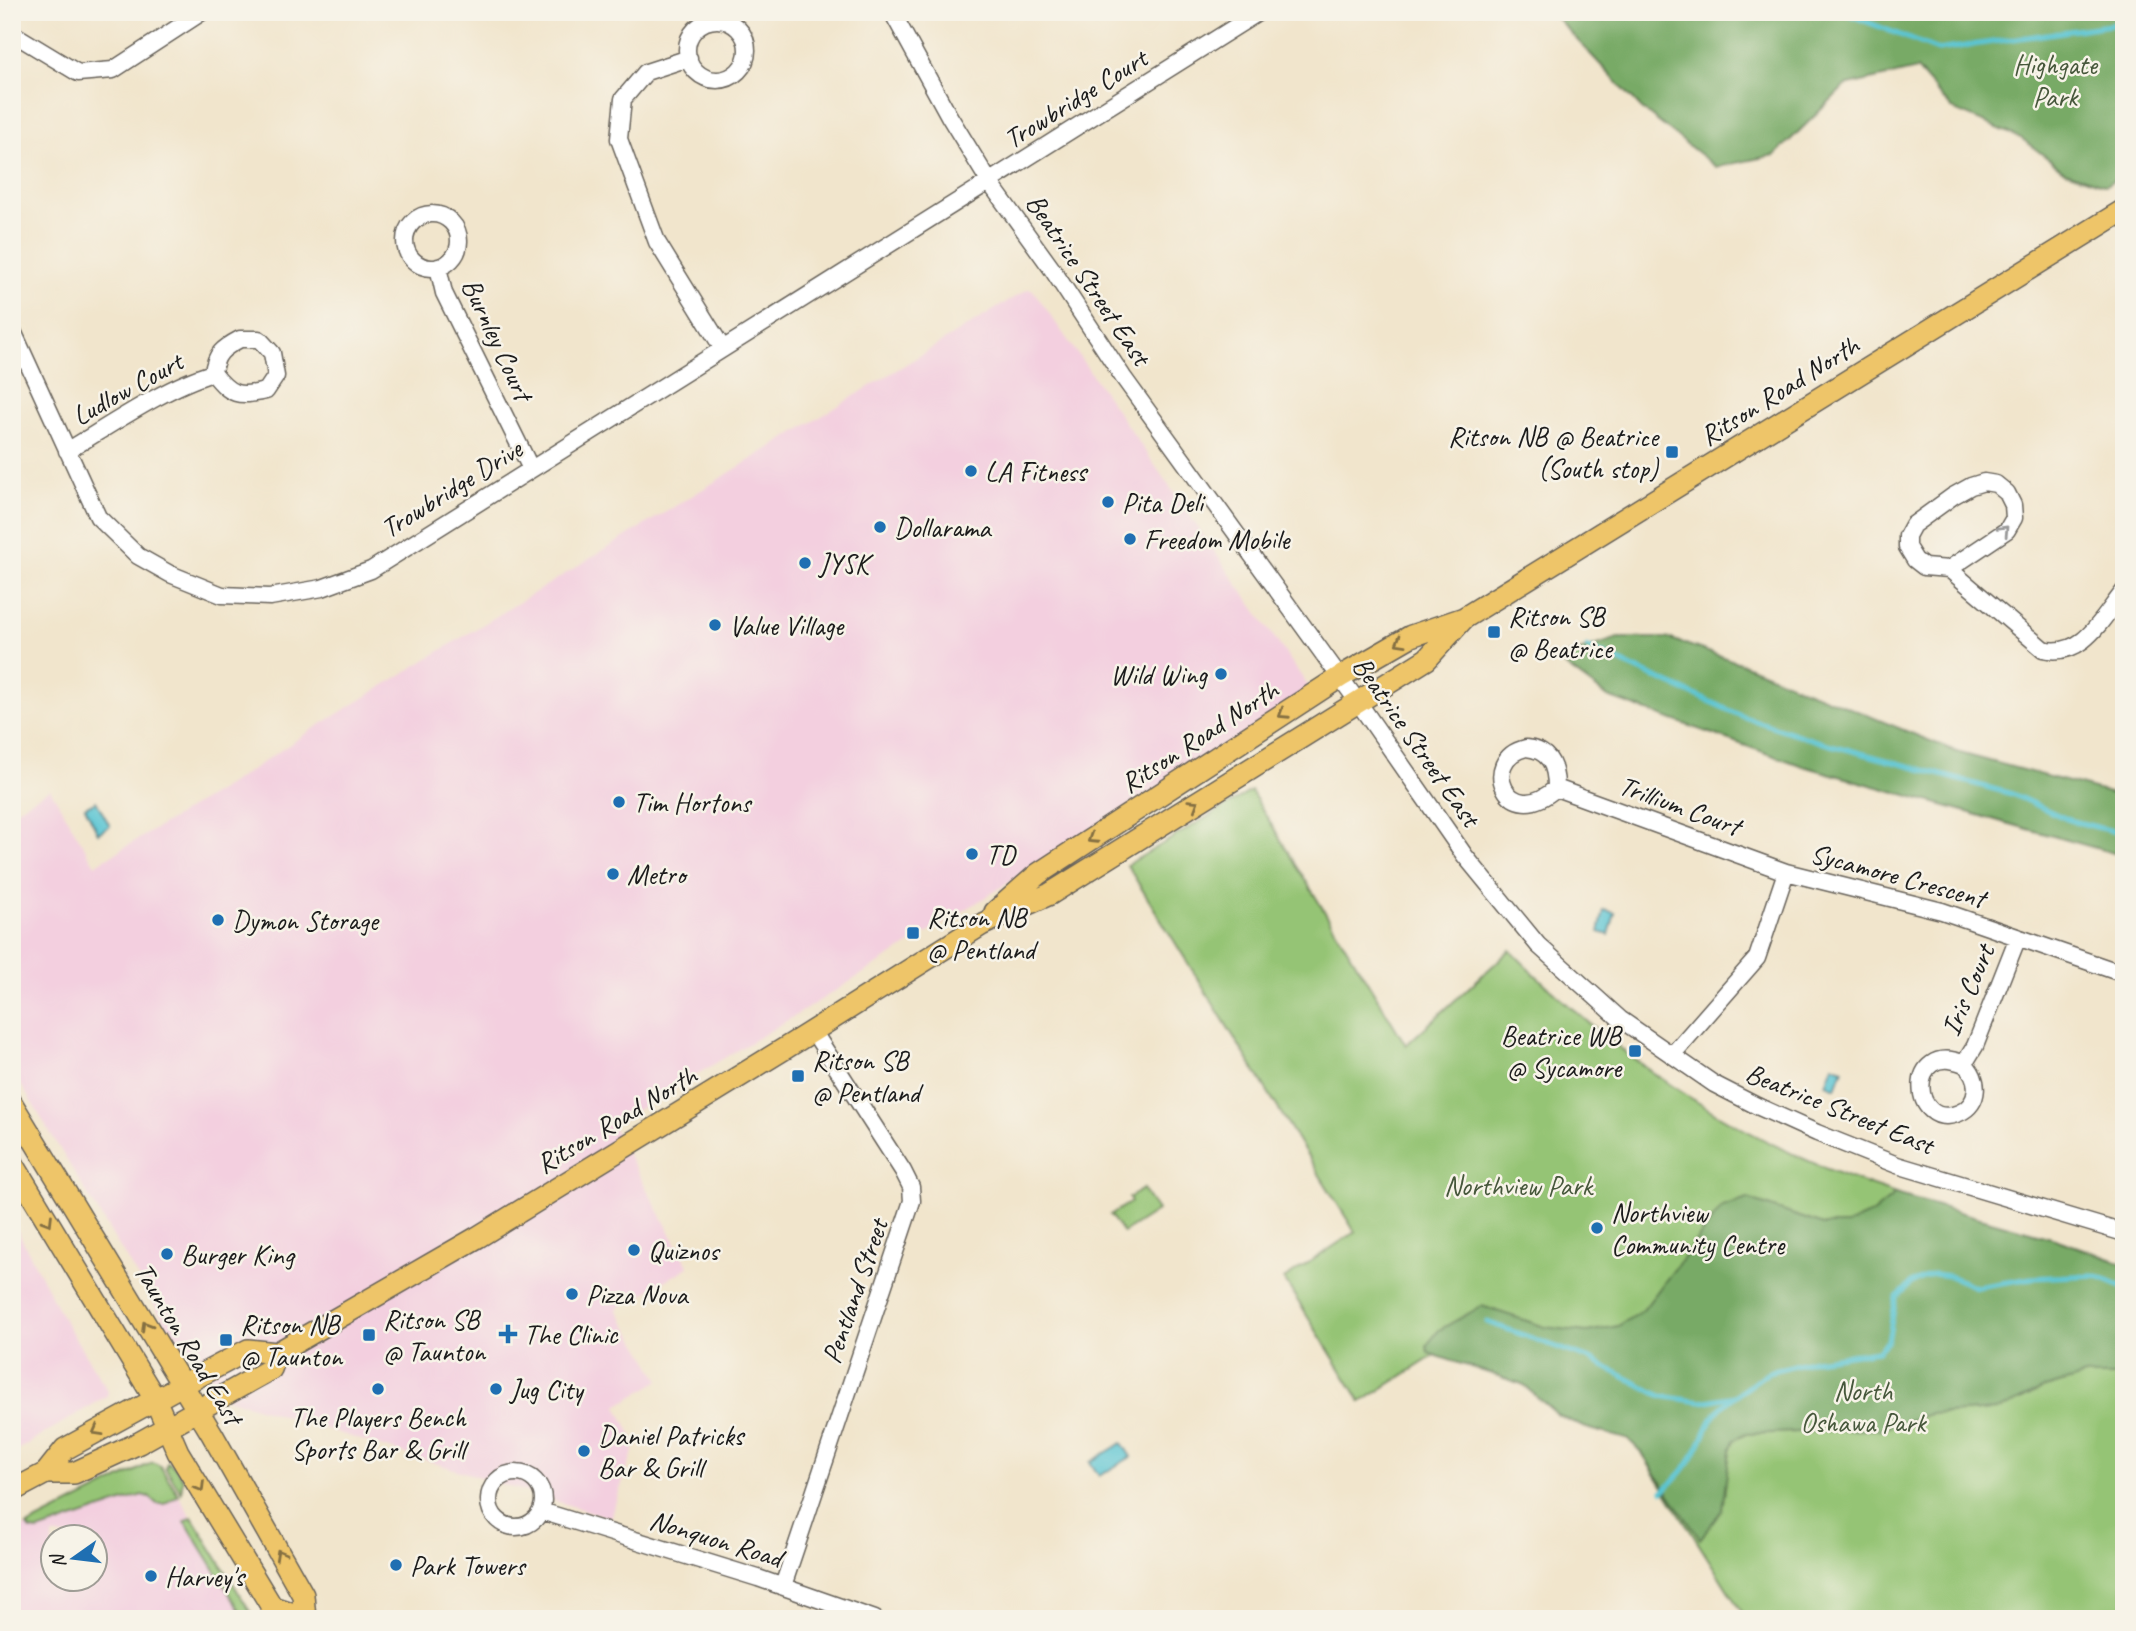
<svg xmlns="http://www.w3.org/2000/svg" width="2136" height="1631" viewBox="0 0 2136 1631" font-family="Caveat,sans-serif">
	<style>
		.built { fill: #f3cfdf; fill-rule: evenodd }
		.green { fill: #95c474; stroke: #587048; stroke-width: 2 }
		.forest { fill: #78aa66; stroke: #4a6341; stroke-width: 2 }
		.water { fill: #5ac5d3; stroke: #3b7078; stroke-width: 2 }
		.lines { fill: none; stroke-linecap: round; stroke-linejoin: round }
		.stream { stroke: #5ac5d3; stroke-width: 5 }
		.minor-casing { stroke: #67625a; stroke-width: 19 }
		.major-casing { stroke: #67625a; stroke-width: 24 }
		.minor { stroke: #fff; stroke-width: 16 }
		.major { stroke: #eec569; stroke-width: 21 }
		.oneway { stroke: #999 }
		.oneway2 { stroke: #857042 }
		.poi-dot { fill: #1f6fb2; stroke: #f7f3e8; stroke-width: 2.5 }
		.labels { text-anchor: middle; stroke-width: 5; stroke-linejoin: round; paint-order: stroke }
		.park-label { font-size: 28px; fill: #46573b; stroke: #f7f3e8 }
		.street-label { font-size: 28px; fill: #1c1c1c; stroke: #f7f3e8 }
		.poi-label { font-size: 28px; fill: #1c1c1c; stroke: #f7f3e8; text-anchor: start }
	</style>
	<rect width="100%" height="100%" fill="#f7f3e8"/>
	<filter id="ink" filterUnits="userSpaceOnUse"><feTurbulence type="fractalNoise" baseFrequency=".0143" numOctaves="2"/><feDisplacementMap in="SourceGraphic" scale="14" xChannelSelector="R" yChannelSelector="G"/><feConvolveMatrix kernelMatrix="1 2 1 2 8 2 1 2 1" color-interpolation-filters="sRGB"/></filter>
	<filter id="wash" filterUnits="userSpaceOnUse"><feTurbulence type="fractalNoise" baseFrequency=".00686" numOctaves="4" result="noise"/><feDisplacementMap in="SourceGraphic" scale="28" xChannelSelector="R" yChannelSelector="G"/><feGaussianBlur stdDeviation="1.57" result="paint"/><feColorMatrix in="noise" values="0 0 0 0 0 0 0 0 0 0 0 0 0 0 0 0 0 1.4 0 .05"/><feComposite in="paint" operator="in"/></filter>
	<g filter="url(#wash)">
		<rect width="100%" height="100%" fill="#f1e5cc"/>
		<path class="built" d="M1028,289L1033,290L1313,693L803,1011L612,1125L689,1267L617,1309L660,1380L617,1406L636,1444L610,1518L224,1397L192,1349L182,1350L12,1070V812L50,789L95,865L227,786L305,734Z
			M12,1220L61,1315L108,1391L107,1396L12,1453Z
			M153,1462L160,1466L255,1619H12V1533ZM52,1536H94V1578H52Z"/>
		<path class="green" d="M1251,791L1406,1045L1510,950C1622,1063 1743,1145 1896,1194C1948,1211 2001,1223 2054,1239C2077,1246 2100,1255 2124,1264V1619H1746L1620,1419L1454,1343L1361,1402L1284,1279L1355,1232L1127,865Z
			M1143,1189L1157,1211L1123,1233L1110,1215L1131,1202L1129,1198Z
			M153,1462L160,1466L179,1495L164,1504H157L149,1497L142,1495L38,1531L30,1530L27,1526Z
			M168,1462L176,1468L183,1479L181,1492L165,1467Z
			M192,1517L255,1619H245L185,1521Z"/>
		<path class="forest" d="M1551,12H2124V173L2106,185L2066,172L2021,138L1952,109L1917,69L1845,86L1775,155L1716,167L1642,109Z
			M1618,638H1668L1740,663L1960,753L2124,797V856L1803,766L1608,697L1556,659Z
			M1895,1194L2055,1239L2124,1264V1376H2086L2042,1389L2000,1410L1930,1414L1881,1429L1746,1434L1734,1440L1730,1451L1722,1510L1700,1539L1641,1452L1629,1440L1583,1427L1558,1415L1522,1384L1428,1353L1427,1345L1439,1330L1482,1306L1545,1327L1587,1332L1618,1326L1643,1310L1722,1207L1748,1199L1823,1225H1847L1871,1214Z"/>
		<path class="water" d="M96,801L110,826L98,833L85,807Z
			M1604,910L1615,913L1609,935L1599,932Z
			M1833,1065L1843,1069L1836,1088L1826,1084Z
			M1122,1443L1131,1457L1099,1476L1090,1462Z"/>
		<g class="lines">
			<path class="stream" d="M1842,12L1938,50L2124,23
				M1587,647L1744,717L1820,742L2012,794L2069,820L2124,834
				M1487,1322L1590,1359L1661,1396L1701,1402L1735,1396L1768,1372L1814,1360L1878,1351L1888,1341L1896,1298L1913,1282L1933,1274L1950,1276L1976,1287L2032,1278L2095,1275L2124,1287
				M1663,1491C1677,1479 1687,1467 1696,1452C1710,1426 1707,1416 1734,1397"/>
		</g>
	</g>
	<g filter="url(#ink)">
		<g class="lines">
			<defs>
				<path id="minor" d="M892,12L949,116L990,183L1052,269L1123,377L1358,702L1465,856L1538,945L1620,1019L1714,1084L1757,1106L1817,1133L1897,1165L2124,1233
					M687 50a30 30 0 1 1 60 0a30 30 0 1 1-60 0Z
					M12,33L78,73L113,70L202,12
					M689,58L646,72L623,99L619,139L657,242L723,349
					M405 241a27 27 0 1 1 54 0a27 27 0 1 1-54 0Z
					M438,267L444,293L531,469
					M12,329L98,517L138,556L170,574L222,595L270,597L322,588L371,570L1259,12
					M240,339H259L272,353L276,376L266,391C238,397 231,396 213,373C215,354 223,348 240,339Z
					M67,451C109,426 167,386 213,373
					M1949,569L2007,530L2014,518L2013,505L2007,493L1996,484L1984,482L1971,486L1953,496L1913,525L1907,536V547L1915,560L1924,567L1949,569L2043,649C2083,659 2102,618 2124,591
					M1526,748C1550,750 1556,766 1556,788C1507,832 1478,759 1526,748Z
					M1556,788L1786,872
					M1672,1055L1757,958L1786,872L1942,911L2124,974
					M1964,1064C1980,1077 1981,1104 1959,1113C1911,1133 1905,1039 1964,1064L1975,1046L2018,937
					M489 1500a27 27 0 1 1 54 0a27 27 0 1 1-54 0Z
					M541,1511L758,1578L875,1619
					M783,1586L912,1201L911,1187L903,1171L813,1031"/>
				<path id="major" d="M995,912L1038,874L1340,677L1411,636L1464,618L2124,210
					M12,1104L212,1434L303,1595L305,1619
					M12,1162L155,1399L178,1452L272,1607L303,1617
					M46,1473H74L139,1443L271,1369L277,1353L478,1237L784,1049L981,925L1050,894L1427,659L1464,618
					M12,1491L46,1473L65,1449L182,1385L248,1350L277,1353"/>
			</defs>
			<use href="#minor" class="minor-casing"/>
			<use href="#major" class="major-casing"/>
			<use href="#minor" class="minor"/>
			<use href="#major" class="major"/>
		</g>
		<defs><path id="oneway-chevron" d="M-2-3.5L2.5 0L-2 3.5" fill="none" stroke-width="1.6" stroke-linecap="round" stroke-linejoin="round" transform="scale(1.75)"/></defs>
		<use class="oneway" href="#oneway-chevron" transform="translate(2004 530) rotate(-47)"/>
		<g class="oneway2">
			<use href="#oneway-chevron" transform="translate(1400 642) rotate(150)"/>
			<use href="#oneway-chevron" transform="translate(1283 714) rotate(147)"/>
			<use href="#oneway-chevron" transform="translate(1194 804) rotate(-32)"/>
			<use href="#oneway-chevron" transform="translate(1092 839) rotate(147)"/>
			<use href="#oneway-chevron" transform="translate(48 1221) rotate(59)"/>
			<use href="#oneway-chevron" transform="translate(146 1326) rotate(-121)"/>
			<use href="#oneway-chevron" transform="translate(97 1431) rotate(151)"/>
			<use href="#oneway-chevron" transform="translate(200 1487) rotate(59)"/>
			<use href="#oneway-chevron" transform="translate(280 1554) rotate(-119)"/>
		</g>
	</g>
	<g class="poi-dot">
		<rect x="1665" y="445" width="14" height="14" rx="3.5"/>
		<circle cx="971" cy="471" r="7"/>
		<circle cx="1108" cy="502" r="7"/>
		<circle cx="880" cy="527" r="7"/>
		<circle cx="1130" cy="539" r="7"/>
		<circle cx="805" cy="563" r="7"/>
		<circle cx="715" cy="625" r="7"/>
		<rect x="1487" y="625" width="14" height="14" rx="3.5"/>
		<circle cx="1221" cy="674" r="7"/>
		<circle cx="619" cy="802" r="7"/>
		<circle cx="972" cy="854" r="7"/>
		<circle cx="613" cy="874" r="7"/>
		<circle cx="218" cy="920" r="7"/>
		<rect x="906" y="926" width="14" height="14" rx="3.5"/>
		<rect x="1628" y="1044" width="14" height="14" rx="3.5"/>
		<rect x="791" y="1069" width="14" height="14" rx="3.5"/>
		<circle cx="1597" cy="1228" r="7"/>
		<circle cx="634" cy="1250" r="7"/>
		<circle cx="167" cy="1254" r="7"/>
		<circle cx="572" cy="1294" r="7"/>
		<path d="M504.5 1323.5h7v7h7v7h-7v7h-7v-7h-7v-7h7z"/>
		<rect x="362" y="1328" width="14" height="14" rx="3.5"/>
		<rect x="219" y="1333" width="14" height="14" rx="3.5"/>
		<circle cx="378" cy="1389" r="7"/>
		<circle cx="496" cy="1389" r="7"/>
		<circle cx="584" cy="1451" r="7"/>
		<circle cx="396" cy="1565" r="7"/>
		<circle cx="151" cy="1576" r="7"/>
	</g>
	<g class="labels">
		<g class="park-label">
			<text x="2055" y="74">Highgate<tspan x="2055" dy="32">Park</tspan></text>
			<text x="1518" y="1195">Northview Park</text>
			<text x="1863" y="1400">North<tspan x="1863" dy="32">Oshawa Park</tspan></text>
		</g>
		<g class="street-label">
			<text transform="translate(1075 98) rotate(-32)" y="10">Trowbridge Court</text>
			<text transform="translate(1089 279) rotate(56)" y="10">Beatrice Street East</text>
			<text transform="translate(498 339) rotate(65)" y="10">Burnley Court</text>
			<text transform="translate(127 388) rotate(-29)" y="10">Ludlow Court</text>
			<text transform="translate(1779 390) rotate(-32)" y="10">Ritson Road North</text>
			<text transform="translate(451 488) rotate(-32)" y="10">Trowbridge Drive</text>
			<text transform="translate(1199 736) rotate(-33)" y="10">Ritson Road North</text>
			<text transform="translate(1417 741) rotate(55)" y="10">Beatrice Street East</text>
			<text transform="translate(1680 805) rotate(20)" y="10">Trillium Court</text>
			<text transform="translate(1898 875) rotate(15)" y="10">Sycamore Crescent</text>
			<text transform="translate(1967 990) rotate(-67)" y="10">Iris Court</text>
			<text transform="translate(1840 1108) rotate(22)" y="10">Beatrice Street East</text>
			<text transform="translate(616 1119) rotate(-31)" y="10">Ritson Road North</text>
			<text transform="translate(854 1291) rotate(-71)" y="10">Pentland Street</text>
			<text transform="translate(189 1343) rotate(59)" y="10">Taunton Road East</text>
			<text transform="translate(716 1538) rotate(17)" y="10">Nonquon Road</text>
		</g>
		<g class="poi-label">
			<text x="1658" y="446" text-anchor="end">Ritson NB @ Beatrice<tspan x="1658" dy="32">(South stop)</tspan></text>
			<text x="985" y="481">LA Fitness</text>
			<text x="1122" y="512">Pita Deli</text>
			<text x="894" y="537">Dollarama</text>
			<text x="1144" y="549">Freedom Mobile</text>
			<text x="819" y="573">JYSK</text>
			<text x="1508" y="626">Ritson SB<tspan x="1508" dy="32">@ Beatrice</tspan></text>
			<text x="729" y="635">Value Village</text>
			<text x="1207" y="684" text-anchor="end">Wild Wing</text>
			<text x="633" y="812">Tim Hortons</text>
			<text x="986" y="864">TD</text>
			<text x="627" y="884">Metro</text>
			<text x="927" y="927">Ritson NB<tspan x="927" dy="32">@ Pentland</tspan></text>
			<text x="232" y="930">Dymon Storage</text>
			<text x="1621" y="1045" text-anchor="end">Beatrice WB<tspan x="1621" dy="32">@ Sycamore</tspan></text>
			<text x="812" y="1070">Ritson SB<tspan x="812" dy="32">@ Pentland</tspan></text>
			<text x="1611" y="1222">Northview<tspan x="1611" dy="32">Community Centre</tspan></text>
			<text x="648" y="1260">Quiznos</text>
			<text x="181" y="1264">Burger King</text>
			<text x="586" y="1304">Pizza Nova</text>
			<text x="383" y="1329">Ritson SB<tspan x="383" dy="32">@ Taunton</tspan></text>
			<text x="240" y="1334">Ritson NB<tspan x="240" dy="32">@ Taunton</tspan></text>
			<text x="524" y="1344">The Clinic</text>
			<text x="510" y="1399">Jug City</text>
			<text x="378" y="1427" text-anchor="middle">The Players Bench<tspan x="378" dy="32">Sports Bar &amp; Grill</tspan></text>
			<text x="598" y="1445">Daniel Patricks<tspan x="598" dy="32">Bar &amp; Grill</tspan></text>
			<text x="410" y="1575">Park Towers</text>
			<text x="165" y="1586">Harvey's</text>
		</g>
	</g>
	<rect width="2136" height="1631" fill="none" stroke="#f7f3e8" stroke-width="42"/>
	<g transform="translate(74 1558) rotate(256)"><circle r="33" fill="#f7f3e8" stroke="#9f9d96" stroke-width="2"/>
	<path d="M0-5L12 26L0 18L-12 26Z" fill="#1f6fb2"/>
	<text y="-10" font-size="19" font-weight="bold" text-anchor="middle" fill="#1c1c1c">N</text>
	</g>
</svg>
